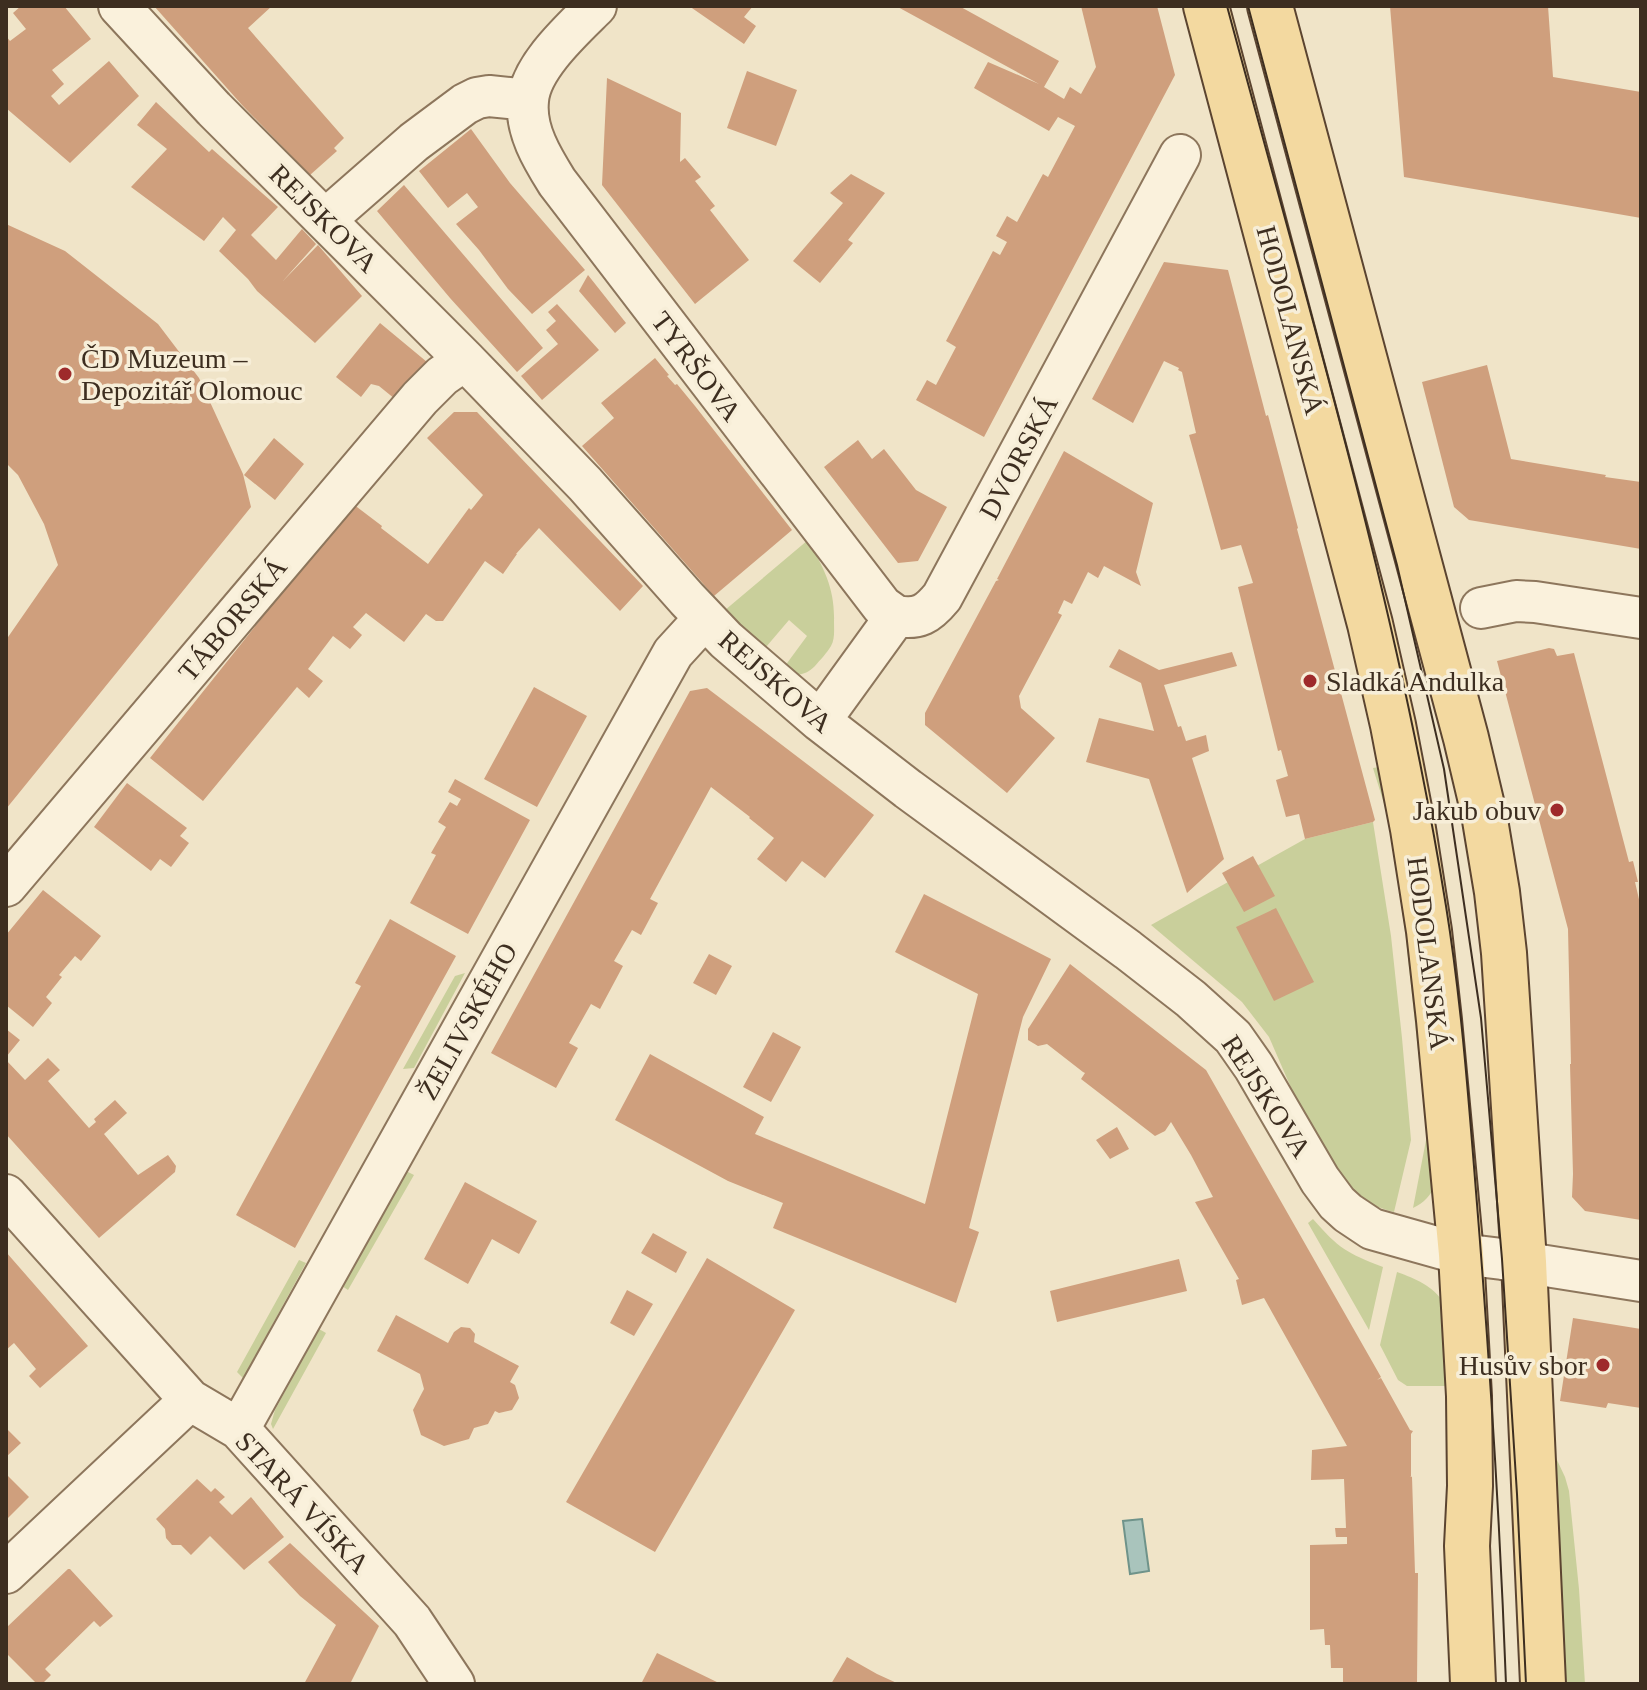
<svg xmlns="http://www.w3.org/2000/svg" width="1647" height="1690" viewBox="0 0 1647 1690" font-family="'Times New Roman',serif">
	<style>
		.green { fill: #c9cf9b }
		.water { fill: #a9c4bc; stroke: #6f938a; stroke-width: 2 }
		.building { fill: #cf9f7d }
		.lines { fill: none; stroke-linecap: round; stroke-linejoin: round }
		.street-casing { stroke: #8d765c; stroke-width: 44 }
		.primary-casing { stroke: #5b4430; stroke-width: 48 }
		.street { stroke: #faf1dc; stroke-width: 40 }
		.primary { stroke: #f3d9a0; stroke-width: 44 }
		.tram { stroke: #3d2e20; stroke-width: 2 }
		.poi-dot { fill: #9e2a2b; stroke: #f7eed8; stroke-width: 3 }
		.labels { text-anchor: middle; stroke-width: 7; stroke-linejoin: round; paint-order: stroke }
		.street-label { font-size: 28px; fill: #3d2e20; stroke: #f7eed8 }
		.poi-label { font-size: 28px; fill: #3d2e20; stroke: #f7eed8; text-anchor: start }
	</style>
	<rect width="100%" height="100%" fill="#f0e4c8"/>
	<path class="green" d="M808,540C824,569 835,588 834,622C834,630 835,639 831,646C827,653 820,660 815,666C805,676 795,677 782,670L807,636L789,620L760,654L718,616Z
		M1386,766L1397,825L1436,1184C1430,1196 1425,1202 1413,1208L1427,1135L1406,939L1389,820L1373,768Z
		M1373,822L1391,936L1402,1038L1411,1140L1394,1212C1378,1208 1365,1202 1351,1192L1302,1113L1269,1037L1242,1002L1151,925L1305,839Z
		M465,973L414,1068L403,1069L455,976Z
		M406,1171L414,1175L348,1290L342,1286Z
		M1313,1219C1339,1249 1347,1253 1383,1267L1369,1330L1308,1223Z
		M299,1260L306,1263L243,1378L237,1372Z
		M1397,1272C1416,1279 1432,1285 1444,1303L1454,1386H1407L1398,1380L1380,1345Z
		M319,1329L326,1333L273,1429L271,1424L275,1410Z
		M1549,1443L1565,1477L1569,1491L1579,1589L1585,1684H1561Z"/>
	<path class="water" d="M1142,1519L1149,1571L1130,1574L1123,1521Z"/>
	<path class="building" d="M21,6H64L91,39L52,70L64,84L51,96L59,105L109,61L139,96L70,163L6,108V36L10,41L26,29L13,13Z
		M154,6H272L248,28L344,138L334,148L337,151L310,175L242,105Z
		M689,6H753L744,17L756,26L744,44Z
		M896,6H959L1059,61L1044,87L1064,99L1070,87L1081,94L1096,67L1081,6H1157L1175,75L984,437L916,400L927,380L936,385L956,347L946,341L993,251L1000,255L1007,242L996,236L1007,216L1017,222L1043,174L1048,177L1075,126L1058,117L1049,131L974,88L988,62L1039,84Z
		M1390,6H1548L1553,77L1641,92V218L1404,177Z
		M747,71L797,90L776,146L727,128Z
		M607,78L681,113L680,162L685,158L701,177L695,181L715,206L710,210L749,260L695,304L602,185Z
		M156,102L209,152L212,149L278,207L251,235L276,260L302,229L316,244L282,282L318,245L362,296L315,343L257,291L248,279L219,251L236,230L223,217L204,241L131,187L167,149L137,125Z
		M471,129L510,183L585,270L532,314L508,289L479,250L456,224L478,207L467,193L448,208L419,171Z
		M851,174L885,193L848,240L853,243L820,283L793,261L843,203L830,193Z
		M404,185L543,348L517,372L450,298L377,211Z
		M6,224L65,251L158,324L199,378L243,474L251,507L6,809V640L58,565L44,524L18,475L6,463Z
		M1164,262L1228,270L1266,416L1268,415L1298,528L1297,529L1375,820L1373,822L1305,839L1299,814L1286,817L1276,780L1288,776L1281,750L1278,751L1238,587L1253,583L1241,545L1221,550L1189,435L1196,433L1182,372L1178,370L1179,368L1164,361L1133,423L1092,399Z
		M588,275L626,323L615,333L579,291Z
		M557,304L599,350L542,400L521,376L558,344L546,330L556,321L548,312Z
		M380,323L433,367L395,399L379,386L371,384L361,397L336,377Z
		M655,358L669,375L667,376L675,385L677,384L695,406L792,530L714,596L582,446L614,418L601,403Z
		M1487,365L1511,459L1606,475L1605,477L1641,482V549L1469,520L1454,507L1422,382Z
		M454,412H477L643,586L620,611L539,528L516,554H517L503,574L485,561L443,621H436L426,614L404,642L366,613L353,627L362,635L350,649L333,636L308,669L323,681L309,698L297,687L203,801L150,758L353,504L382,526L381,528L428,564L469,508L471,510L483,495L427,438Z
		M274,438L304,464L275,500L244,475Z
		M858,440L872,459L884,449L916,490L947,507L918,561L898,563L824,467Z
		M1064,451L1153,503L1136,572L1141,586L1104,566L1098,578L1088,572L1072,604L1064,600L1058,613L1062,615L1019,696L1021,708L1055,738L1007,793L925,725V713L996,581L999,580L997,579Z
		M1549,648L1554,649L1557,656L1574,653L1629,862L1633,861L1638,882H1635L1641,908V910L1639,911L1641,1028V1220L1585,1211L1572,1197L1573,1174L1570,1064H1571L1568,929L1497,661Z
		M1119,649L1159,670L1232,652L1237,666L1164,685L1178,727L1181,726L1186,741L1206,735L1209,751L1192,758L1224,859L1187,893L1149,779L1086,762L1099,718L1154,731L1141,683L1109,667Z
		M534,687L587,716L537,807L484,779Z
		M707,688L874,815L825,878L802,861L786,882L757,859L774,838L749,818L750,817L711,787L650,899L658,903L641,935L632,930L614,961L623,966L600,1009L591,1004L569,1043L578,1048L556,1088L491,1053L690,691Z
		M455,779L530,820L468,934L410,903L436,855L431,853L446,827L438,822L450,802L457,806L461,799L448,792Z
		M127,783L187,828L180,836L189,843L171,867L160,859L151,871L94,827Z
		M1253,856L1275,896L1244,912L1222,873Z
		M43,890L101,936L81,961L75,956L59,975L62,977L46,997L52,1003L33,1027L6,1005V935Z
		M924,894L1051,959L1023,1017L969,1228L979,1232L956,1303L773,1228L783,1203L728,1181L615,1120L650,1054L764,1117L755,1134L925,1204L978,994L895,952Z
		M1276,908L1314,982L1274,1001L1236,927Z
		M390,919L456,956L295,1248L236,1215L361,986L355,983Z
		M709,954L732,966L716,995L693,983Z
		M1070,964L1206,1070L1381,1377L1377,1380L1381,1378L1410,1430L1413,1431L1411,1434V1476H1410L1412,1477L1415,1573H1418L1417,1684H1343V1668H1331L1330,1645H1325L1324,1629L1310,1630V1545L1347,1544V1537H1336L1335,1528H1346L1344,1479L1311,1480L1312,1450L1347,1446L1264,1298L1242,1305L1236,1280L1239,1279L1195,1202L1213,1197L1191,1155L1171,1122L1165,1131L1155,1136L1081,1079L1085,1073L1083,1072L1047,1044L1038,1046L1028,1040V1029Z
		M6,1029L20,1040L6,1057Z
		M773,1032L801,1047L771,1102L743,1087Z
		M48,1058L60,1070L48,1081L89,1128L96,1122L94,1119L115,1100L127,1113L104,1134L138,1175L168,1155L176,1166L175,1172L99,1238L6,1134V1060L25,1080Z
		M1117,1127L1129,1149L1110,1159L1096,1140Z
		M465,1182L537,1221L519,1254L492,1239L468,1284L424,1259Z
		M653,1233L687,1252L676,1273L641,1253Z
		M6,1252L88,1346L40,1388L29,1376L36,1369L14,1343L6,1350Z
		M707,1258L795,1310L655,1552L566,1502Z
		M1179,1259L1187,1291L1057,1322L1050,1291Z
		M627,1290L653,1304L634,1336L610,1323Z
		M396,1315L448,1343L454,1332L461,1327L470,1328L475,1334L474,1342L519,1366L510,1382L515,1385L519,1398L512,1410L499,1413L495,1411L488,1424L474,1428L469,1439L444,1446L421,1435L413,1410L424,1389L420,1374L377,1351Z
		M1573,1318L1641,1329V1408L1608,1403L1606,1408L1560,1401Z
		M6,1428L21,1443L6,1457Z
		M6,1474L29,1497L6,1520Z
		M197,1479L211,1492L215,1488L225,1497L219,1502L232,1515L251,1497L284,1537L244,1570L210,1536L191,1555L181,1545H172L166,1538L165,1529L156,1519Z
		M290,1543L379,1626L350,1684H304L336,1625L300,1596L268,1562Z
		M68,1569H70L113,1616L100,1627L94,1621L45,1669L51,1675L42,1684H37L6,1653V1628Z
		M657,1653L721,1684H641Z
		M847,1657L877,1674L899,1684H831Z"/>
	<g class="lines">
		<defs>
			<path id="street" d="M119,6L214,109L465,360L585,484L687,599L726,640L820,721L908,789L1128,950L1191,999L1233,1037L1254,1067L1320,1180L1337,1203L1348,1213L1372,1229L1461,1254L1502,1259L1641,1281
				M596,6C574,28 530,67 528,101C525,130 542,158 557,182L882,606L896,616
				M326,219L414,142L465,104L477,98L489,96L528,100
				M1481,608L1516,601L1535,602L1641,618
				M820,721L896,616C919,620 928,614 942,597L1180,155
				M6,886L420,398L442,376L465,360
				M6,1195L190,1400L239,1429L412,1621L454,1684
				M239,1429L673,653L694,630L706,620
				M6,1573L190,1400"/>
			<path id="primary" d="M1206,6L1370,624L1393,725L1413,829L1429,931L1439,1020L1461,1254L1469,1396L1470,1486L1467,1546L1473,1684
				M1270,6L1466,738L1484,814L1497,892L1504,953L1524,1262L1543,1684"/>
		</defs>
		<use href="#street" class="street-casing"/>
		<use href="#primary" class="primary-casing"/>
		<use href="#street" class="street"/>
		<use href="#primary" class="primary"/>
		<path class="tram" d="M1227,6C1307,304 1397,601 1446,906C1462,1005 1469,1105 1477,1204C1490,1364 1500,1524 1506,1684
			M1248,6L1397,565L1444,769L1481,1018L1502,1259L1517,1494L1526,1684"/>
	</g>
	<g class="poi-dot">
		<circle cx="65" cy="374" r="8"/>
		<circle cx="1310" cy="681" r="8"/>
		<circle cx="1557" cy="810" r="8"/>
		<circle cx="1603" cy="1365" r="8"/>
	</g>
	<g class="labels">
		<g class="street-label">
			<text transform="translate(324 218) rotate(45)" y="10">REJSKOVA</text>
			<text transform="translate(1291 320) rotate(75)" y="10">HODOLANSKÁ</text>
			<text transform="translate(697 366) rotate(53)" y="10">TYRŠOVA</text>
			<text transform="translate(1018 457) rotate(-62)" y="10">DVORSKÁ</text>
			<text transform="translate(232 619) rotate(-50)" y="10">TÁBORSKÁ</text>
			<text transform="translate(776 681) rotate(41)" y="10">REJSKOVA</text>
			<text transform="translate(1429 953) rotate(83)" y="10">HODOLANSKÁ</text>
			<text transform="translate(467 1021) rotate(-61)" y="10">ŽELIVSKÉHO</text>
			<text transform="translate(1267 1096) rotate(57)" y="10">REJSKOVA</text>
			<text transform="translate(303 1502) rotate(47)" y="10">STARÁ VÍSKA</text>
		</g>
		<g class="poi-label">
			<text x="81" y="368">ČD Muzeum –<tspan x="81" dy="32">Depozitář Olomouc</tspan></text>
			<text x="1326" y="691">Sladká Andulka</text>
			<text x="1541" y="820" text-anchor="end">Jakub obuv</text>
			<text x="1587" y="1375" text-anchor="end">Husův sbor</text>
		</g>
	</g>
	<rect width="1647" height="1690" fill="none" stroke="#3d2e20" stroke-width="16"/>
</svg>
